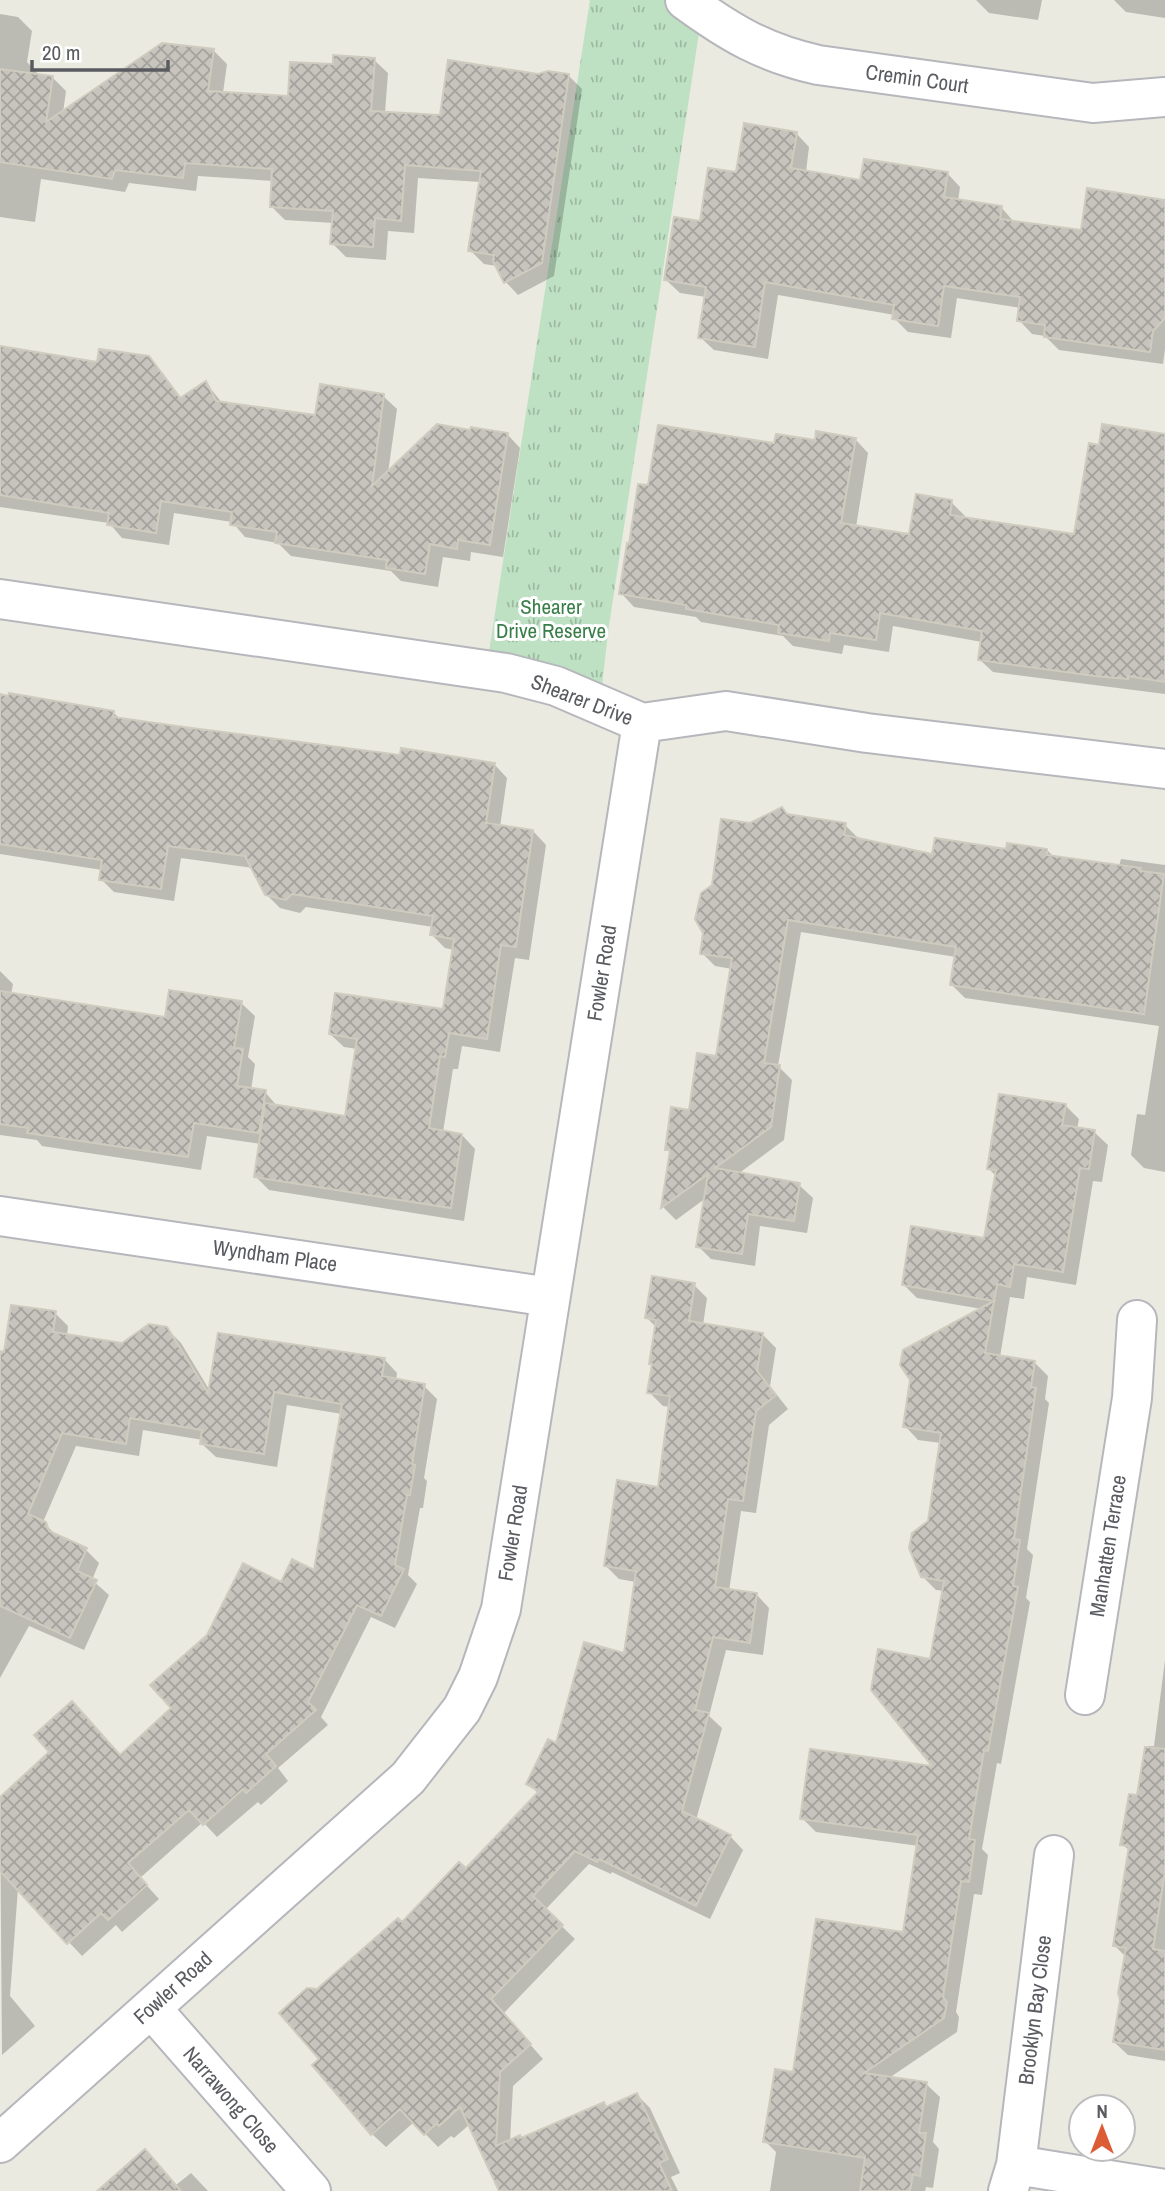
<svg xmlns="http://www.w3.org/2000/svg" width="1165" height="2191" viewBox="0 0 1165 2191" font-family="'Archivo Narrow',sans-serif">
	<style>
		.park { fill: url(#park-tufts) }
		.shadow { fill: #0003 }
		.building { fill: url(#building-cross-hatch); stroke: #cfccbf; stroke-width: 2 }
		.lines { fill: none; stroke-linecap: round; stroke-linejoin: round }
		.minor-casing { stroke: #b6b7bc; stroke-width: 42 }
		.minor { stroke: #fff; stroke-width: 38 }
		.labels { text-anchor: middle; stroke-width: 6; stroke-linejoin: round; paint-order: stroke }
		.street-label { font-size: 21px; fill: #595b60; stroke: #fff }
		.park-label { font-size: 21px; fill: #397e48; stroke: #fff }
	</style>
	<defs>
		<pattern id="park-tufts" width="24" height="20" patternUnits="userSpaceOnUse" patternTransform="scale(1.75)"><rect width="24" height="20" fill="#bee1c3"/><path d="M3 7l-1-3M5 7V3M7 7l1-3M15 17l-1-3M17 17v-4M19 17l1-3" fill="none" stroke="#9db9a2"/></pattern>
		<pattern id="building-cross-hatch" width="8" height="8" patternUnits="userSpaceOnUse" patternTransform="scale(1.75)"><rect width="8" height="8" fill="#c6c4bd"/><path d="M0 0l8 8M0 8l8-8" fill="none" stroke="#a4a29d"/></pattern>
	</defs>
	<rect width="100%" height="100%" fill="#ebeae0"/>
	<path class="park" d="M590,0H685L702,13L608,632L600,705L486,671Z"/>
	<path class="shadow" d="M976,0H1042L1038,20L989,13Z
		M1114,0H1165V18L1126,12Z
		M0,14L18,17L32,31L27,62L39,75L53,78L66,91L63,113L213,50L227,64L223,93L290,97L334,66L374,60L388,73L385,113L442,117L539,76L568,75L582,89L554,276L518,295L505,281L497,266L484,264L470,250L481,182L418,178L414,233L388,231L386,260L346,257L332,243L334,223L285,220L271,206L273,181L198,176L196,191L129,183L125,192L41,179L35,222L0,217Z
		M796,133L809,147L806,172L861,182L947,173L960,187L958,201L1001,207L1014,222L1082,232L1165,202V349L1163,364L1059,350L1045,336L1032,334L1019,320L1021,308L957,298L951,338L908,332L894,318L895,315L778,295L768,359L714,350L700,337L706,297L680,293L666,280L701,223L737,174Z
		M0,348L99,364L148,358L162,372L182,399L206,383L223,404L317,417L383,396L397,409L388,473L472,432L507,434L520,448L503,557L471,552L470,561L443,557L438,587L401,581L391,571L291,556L278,543L245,537L232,522L174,513L169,545L122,538L109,523L0,507Z
		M1165,435V694L993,672L979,659L982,642L893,626L889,652L844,645L842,654L793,646L783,636L701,622L696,617L634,607L621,593L649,487L776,445L855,439L868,453L856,527L910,536L951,502L965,516L964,519L1076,536L1100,447Z
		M0,696L113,712L120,719L402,757L494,764L507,778L500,827L533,831L546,845L529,960L515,958L500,1052L462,1046L458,1069H453L443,1132L462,1135L475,1149L464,1221L269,1190L256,1177L261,1144L207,1136L201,1170L42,1146L37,1140L0,1135V971L13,984L11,995L167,1019L241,1003L255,1016L248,1057L255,1064L251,1090L265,1092L278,1107L346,1118L357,1049L344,1047L330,1034L445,1011L454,950L445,948L432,935L433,927L306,907L300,913L280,908L266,894L253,868L181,858L174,901L114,892L101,879L102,870L0,854Z
		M750,824L845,825L858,838V840L934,856L1047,850L1054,857L1119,866L1121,859L1165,865V1172L1144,1168L1131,1155L1137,1114L1145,1115L1159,1026L965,998L952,985L956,957L801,932L778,1066L792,1080L784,1140L738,1174L799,1185L813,1198L807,1233L760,1226L755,1266L711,1259L698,1246L706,1198L676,1220L663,1207L672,1154L667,1149L690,1112L718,1058L732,969L715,966L702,953L714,886Z
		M1065,1105L1079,1119L1077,1129L1094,1132L1108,1145L1102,1182L1093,1181L1076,1285L1027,1277L1024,1299L1010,1297L1000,1357L1034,1362L1048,1376L1045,1399L1049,1403L1027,1549L1033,1555L1026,1598L1030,1602L1001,1764L997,1763L982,1849L988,1855L982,1895L974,1894L956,2012L959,2017L957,2032L889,2078L926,2084L940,2097L933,2142L939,2149L933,2188L926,2187L925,2191H770L776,2152L765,2141L794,2074L905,1934L919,1846L816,1832L802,1818L936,1769L932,1661L944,1591L936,1590L922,1576L941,1443L918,1440L905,1426L982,1309L917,1298L904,1285L985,1240L996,1176L989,1169Z
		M694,1285L707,1298L703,1325L762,1334L776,1348L770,1386L788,1409L769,1425L756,1513L741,1511L729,1591L756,1594L769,1608L763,1655L726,1650L709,1716L722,1728L696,1820L730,1836L743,1850L710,1919L612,1872L611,1874L589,1864L545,1910L575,1939L503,2014L543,2059L513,2086L510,2141L522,2140L603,2104L608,2108L637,2095L650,2108L680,2173L671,2177L678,2191H500L470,2124L454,2138L451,2136L438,2147L414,2122L386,2147L372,2134L322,2059L318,1990L403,1924L466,1870L539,1794L528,1784L625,1655L636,1582L619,1579L606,1566L659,1489L670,1407L663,1406L649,1392L653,1366L651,1363L657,1328L647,1318Z
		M55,1313L68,1326L67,1336L123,1345L167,1329L181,1343L210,1391L384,1359L397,1373L396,1381L424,1386L437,1399L424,1478L427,1481L423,1508H420L408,1575L417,1584L395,1628L371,1617L321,1717L328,1725L278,1768L288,1781L261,1805L258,1802L217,1837L203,1822L140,1878L159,1899L122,1932L116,1925L82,1956L18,1888L10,1996L35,2026L2,2055L0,1800L120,1757L174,1708L282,1584L316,1572L342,1414L287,1405L277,1467L216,1457L202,1444L203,1440L143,1430L139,1456L76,1446L43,1522L59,1538L86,1550L99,1563L92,1580L109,1595L84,1650L29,1626L0,1678V1353L6,1354Z
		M1165,1660V2061L1128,2055L1114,2042L1126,1957L1114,1945L1130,1851L1122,1844L1141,1798L1148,1746H1154Z
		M159,2165L176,2185L191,2173L208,2191H98Z"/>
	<path class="building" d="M162,43L214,49L208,91L288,96L290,62L333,64V55L375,58L371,111L440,115L448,60L538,74L548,71L569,74L542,263L504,283L493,261L494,255L468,251L481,171L405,165L401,221L375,218L373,247L330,244L333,211L270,207L272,169L185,163L183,178L115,170L112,179L0,162V69L53,76L46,122Z
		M744,123L797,132L791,168L860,180L864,159L948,172L944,197L1002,206L1000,219L1081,230L1087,188L1165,200V318L1153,331L1150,352L1044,337L1045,325L1017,321L1020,297L944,286L938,326L892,319L894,305L765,282L755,347L698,338L706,287L664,280L674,217L700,221L708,168L736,172Z
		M0,346L97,362L99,349L149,356L180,398L206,381L216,401L315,415L320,384L384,394L372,486L437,424L470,430L471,427L508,433L490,545L458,540L457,549L430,544L425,574L386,568L387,560L275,543L277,532L230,525L232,512L161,501L156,533L107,525L109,513L0,495Z
		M1102,424L1165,434V682L1128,676V679L1095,676L978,660L982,631L880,613L876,640L830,633L829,641L778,633L779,625L686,609V605L619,594L627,543L629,544L638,484L648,485L658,425L774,443L776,434L815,440L816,431L856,438L841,523L909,534L916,494L952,500L950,515L1074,534L1089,443L1099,445Z
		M9,693L114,711L113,717L184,727L400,755L401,748L495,763L486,823L533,830L516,947L501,945L487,1039L449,1033L445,1057L440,1056L429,1128L462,1134L451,1208L254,1177L265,1103L345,1116L357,1039L329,1034L335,993L443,1009L454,939L430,935L433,916L292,894L286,900L265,895L245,856L168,846L161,889L99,880L102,860L0,844V694L8,696Z
		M782,807L787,814L846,823L844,835L932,854L935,838L1006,849L1007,843L1047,849V855L1141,868L1140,871L1164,874L1144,1014L950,985L956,947L788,920L764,1063L780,1065L771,1127L715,1168L800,1183L794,1221L748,1214L742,1254L696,1247L708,1174L661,1208L670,1150H665L671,1107L689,1110L697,1053L716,1056L732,958L700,954L703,933L695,919L701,893L712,885L721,819L750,823Z
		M169,990L242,1001L234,1048L243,1049L237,1086L266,1090L259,1133L194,1123L188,1157L27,1133L28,1128L0,1124V991L165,1017Z
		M999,1094L1066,1104L1062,1125L1095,1130L1089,1169L1080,1168L1063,1272L1014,1264L1010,1287L997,1284L985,1353L1035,1361L1031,1387L1036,1388L1014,1539L1020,1540L1013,1586L1018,1587L988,1751L984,1750L969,1839L975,1840L969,1882L961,1881L943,1997L947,2002L944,2018L864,2073L927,2082L919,2133H926L920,2176L913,2174L910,2191H860L865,2158L763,2142L775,2069L793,2072L816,1919L903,1932L918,1835L800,1819L810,1749L932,1766L871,1690L878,1649L930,1659L944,1581L921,1577L909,1548L912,1533L928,1521L941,1433L903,1427L910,1380L900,1365L903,1350L994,1301L902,1285L911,1226L984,1238L996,1170L987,1169Z
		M652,1276L695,1283L689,1321L763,1333L757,1371L776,1395L756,1411L743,1501L728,1499L715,1587L757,1593L750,1643L713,1637L695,1710L709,1713L682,1811L731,1835L696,1906L599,1859L597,1862L575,1851L533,1896L563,1925L491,1999L531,2044L500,2072L496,2146L520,2135L521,2138L604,2102L606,2107L637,2093L668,2159L659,2163L672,2191H499L460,2107L439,2126L437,2123L424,2135L400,2109L371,2135L312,2065L319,2059L279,2013L307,1988L317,1989L398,1918L402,1922L459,1862L466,1868L539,1791L526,1784L548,1739L556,1743L584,1642L624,1653L636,1571L604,1566L617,1480L658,1487L670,1396L647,1393L652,1364H649L656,1320L645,1318Z
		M11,1305L56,1311L53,1332L122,1343L149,1324L167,1327L208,1393L218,1333L385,1358L382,1376L425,1384L412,1464L415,1465L410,1495H407L395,1565L404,1569L381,1616L357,1605L308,1702L316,1710L266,1754L276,1766L246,1793L243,1789L203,1825L189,1810L128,1863L147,1885L108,1920L101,1913L67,1944L0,1871V1797L49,1752L34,1735L72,1701L120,1755L171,1708L150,1685L207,1635L243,1563L281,1582L292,1559L314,1570L342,1404L274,1392L264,1454L200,1444L202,1430L130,1418L126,1444L62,1433L28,1514L46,1522L49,1531L87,1548L77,1571L97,1580L70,1638L0,1606V1351L4,1352Z
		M1145,1747L1165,1749V1870L1153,1949L1165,1951V2050L1113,2042L1120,2000L1118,1993L1126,1948L1113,1946L1129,1846L1120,1845L1129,1794L1137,1795Z
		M145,2149L181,2191H97Z"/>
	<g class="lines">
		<defs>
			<path id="minor" d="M685,0C730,33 764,53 818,65L1093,103L1165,97
				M0,599L506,673L556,686L642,723L726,711L867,733L1165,769
				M0,1216L550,1297
				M1085,1695L1132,1398L1137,1320
				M151,2008L311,2191
				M0,2143L408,1778L462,1709L478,1677L501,1609L642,723
				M1016,2165L1165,2189
				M1008,2191L1016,2165L1054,1855"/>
		</defs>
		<use href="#minor" class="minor-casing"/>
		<use href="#minor" class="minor"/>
	</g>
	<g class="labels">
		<g class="street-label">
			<text transform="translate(917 79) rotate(8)" y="7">Cremin Court</text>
			<text transform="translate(582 700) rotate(21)" y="7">Shearer Drive</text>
			<text transform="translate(602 973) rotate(-81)" y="7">Fowler Road</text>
			<text transform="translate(275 1256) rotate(8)" y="7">Wyndham Place</text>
			<text transform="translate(513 1533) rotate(-81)" y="7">Fowler Road</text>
			<text transform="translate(1108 1546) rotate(-81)" y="7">Manhatten Terrace</text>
			<text transform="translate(173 1988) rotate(-42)" y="7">Fowler Road</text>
			<text transform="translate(1035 2010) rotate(-83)" y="7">Brooklyn Bay Close</text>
			<text transform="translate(231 2100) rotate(49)" y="7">Narrawong Close</text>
		</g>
		<g class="park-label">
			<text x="551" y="614">Shearer<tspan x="551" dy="24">Drive Reserve</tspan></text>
		</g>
	</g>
	<g transform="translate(1102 2128)"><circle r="33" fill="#ffffff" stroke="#bdbdbf" stroke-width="2"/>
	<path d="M0-5L12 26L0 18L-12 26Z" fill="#dc5d35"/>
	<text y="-10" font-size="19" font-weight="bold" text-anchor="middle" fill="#595b60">N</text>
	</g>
	<path d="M32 60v10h136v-10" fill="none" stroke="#595b60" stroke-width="3.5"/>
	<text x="42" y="60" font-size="21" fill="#595b60" stroke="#ffffff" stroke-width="5" paint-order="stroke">20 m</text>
</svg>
